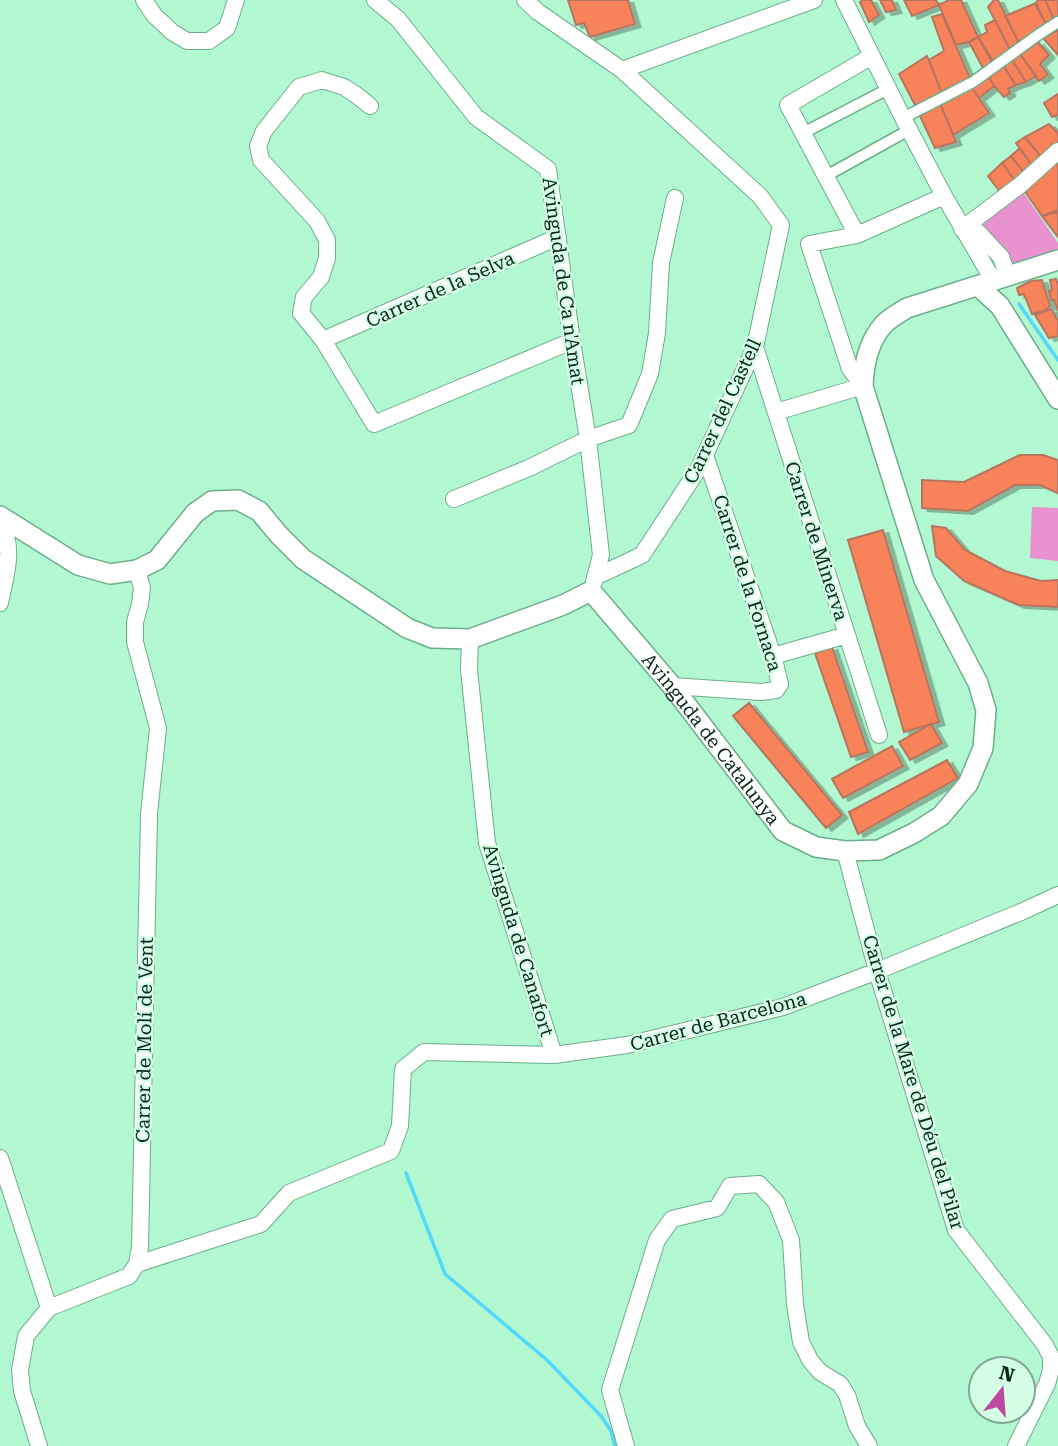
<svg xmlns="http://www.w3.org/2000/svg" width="1058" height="1446" viewBox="0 0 1058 1446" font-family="'Roboto Serif',serif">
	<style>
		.green { fill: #e992cf }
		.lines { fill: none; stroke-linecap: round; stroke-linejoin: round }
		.stream { stroke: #54d8fb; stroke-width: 3.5 }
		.building { fill: #f8825a; stroke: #b6745f; stroke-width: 2; filter: url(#shadow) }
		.pedestrian-casing { stroke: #6baf8a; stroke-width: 13 }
		.minor-casing { stroke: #6baf8a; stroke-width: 18 }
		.tertiary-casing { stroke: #6baf8a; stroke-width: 22 }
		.pedestrian { stroke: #fff; stroke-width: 10 }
		.minor { stroke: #fff; stroke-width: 16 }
		.tertiary { stroke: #fff; stroke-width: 19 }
		.labels { text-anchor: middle; stroke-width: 5; stroke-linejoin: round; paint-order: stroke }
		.street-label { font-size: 19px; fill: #092618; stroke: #d5fee6 }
	</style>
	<defs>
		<filter id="shadow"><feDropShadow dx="5.5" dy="3" stdDeviation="0" flood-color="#0004"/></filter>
	</defs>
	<rect width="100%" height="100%" fill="#b2f8d0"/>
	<path class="green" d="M1019,186L1058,243V252L1014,264L976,222Z
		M1032,507L1058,508V561L1030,558Z"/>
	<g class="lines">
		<path class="stream" d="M1019,304L1058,360
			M406,1173L445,1274L547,1360L601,1416L611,1431L615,1446"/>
	</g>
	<path class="building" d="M568,0H628L635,24L590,37L584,23L576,25Z
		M863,0H871L879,15L869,22L860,2Z
		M880,0H892L896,10L886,12Z
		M904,0H936L939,5L912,16Z
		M949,0H961L978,37L969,42L956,45L939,5Z
		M994,0H998L1020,45L1010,50L988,7Z
		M1038,0H1045L1055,22L1047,26L1035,4Z
		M1045,0H1057L1058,2V20L1055,22Z
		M1036,3L1047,26L1020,45L1005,16Z
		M942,14L970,78L942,94L929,60L944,51L932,17Z
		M995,20L1010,50L993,61L978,37L987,32L985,25Z
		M1058,30V55L1043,38Z
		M978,37L992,62L983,68L969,42Z
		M1038,42L1049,55L1040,64L1048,75L1039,81L1020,54Z
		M1020,54L1036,76L1026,82L1012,60Z
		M927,56L942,94L916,107L899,74Z
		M1012,60L1026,82L1016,85L1002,64Z
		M1002,64L1016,85L1008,89L1010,93L1004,97L994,86L987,73Z
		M987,73L994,86L979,98L970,85Z
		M970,85L989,113L953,135L940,103Z
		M1058,94V115L1052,117L1044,103Z
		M940,103L956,142L935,148L920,116Z
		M1049,124L1058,133V144L1042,158L1025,137Z
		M1025,137L1042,158L1033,167L1016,143Z
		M1020,148L1033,167L1025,174L1011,156Z
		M1011,156L1025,174L1016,182L1002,163Z
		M1055,161L1058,165V210L1042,216L1022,187Z
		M1002,163L1016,182L1001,193L988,176Z
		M1058,212V237L1042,216Z
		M1056,279L1058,285V311L1054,300H1051L1049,291L1052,290L1050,280Z
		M1042,280L1050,306L1044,311L1032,314L1024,294L1019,295L1017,288L1031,281Z
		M1051,309L1058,321V336L1049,338L1035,315Z
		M1020,455H1043L1058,460V493L1040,485H1015L968,511L922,508V480L964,482Z
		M932,526L946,528L965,550L1005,571L1041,581L1058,580V607L1019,605L964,581L936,556Z
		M883,530L939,722L904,732L848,540Z
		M832,647L868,752L851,757L815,653Z
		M749,703L842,815L826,828L733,716Z
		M931,724L942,743L910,760L899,742Z
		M892,746L903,766L843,798L832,779Z
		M947,760L958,778L858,834L849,812Z"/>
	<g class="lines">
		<defs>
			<path id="pedestrian" d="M903,118L973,82L1038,35L1058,22
				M803,133L888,89
				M826,176L909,130"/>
			<path id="minor" d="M144,0L154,15L172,32L187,41H209L227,28L236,0
				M375,0L398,19L476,117L548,169L572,341L588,439L601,555L594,582
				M525,0L538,12L622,70L760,196L781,225L755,347L699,468L642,555L595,577
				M844,0L903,118L944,196L993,280
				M622,70L814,0
				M370,106L355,94L344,87L322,80L299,87L264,131L258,146L261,160L317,221L327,240V258L321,277L304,297L301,313L323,340L374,424L572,341
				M962,229L1019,186L1058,151
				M962,229L974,228L1001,257L1008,277
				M857,235L788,105L872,56
				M323,340L558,237
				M755,347L879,735
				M776,412L863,386L850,369L809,244L857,235L944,196
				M454,499L531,467L588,439L629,425L650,374L657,333L661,263L675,198
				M0,520C15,549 6,573 0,603
				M470,639L469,670L487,843L554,1055
				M773,656L847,635
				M672,686L761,692L776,690L780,684L773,656L705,455
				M845,851L877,971L956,1230L1045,1345L1051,1357V1370L1047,1384L1016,1446
				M0,1158L49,1308
				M137,1264L261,1224L289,1193L391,1151L400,1126L403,1069L424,1052L554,1055L627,1045L783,1007L877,971L1021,912L1058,895
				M39,1446L22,1391L20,1370L26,1336L49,1308L129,1276L137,1264L140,1247L149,814L158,728L135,642V622L140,604L142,588L137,570
				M626,1446L610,1390L657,1240L672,1219L717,1208L730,1186L759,1184L776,1202L791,1240L795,1304L801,1342L810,1360L820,1372L840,1384L847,1395L857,1426L869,1446"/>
			<g id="tertiary">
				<path d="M978,286L1000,306L1058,399"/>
				<path id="s1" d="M0,516L78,565L110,574L137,570L157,560L195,513L212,501L238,500L259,511L279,535L303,559L407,628L432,638L470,639L563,605L591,591L672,686L783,831L816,847L845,851L879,850L914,833L941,816L968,784L983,748L986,710L978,683L924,580L863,386C864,364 868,342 884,324C890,318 899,313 907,308L1058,260"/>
			</g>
		</defs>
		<use href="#pedestrian" class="pedestrian-casing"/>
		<use href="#minor" class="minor-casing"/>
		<use href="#tertiary" class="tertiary-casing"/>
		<use href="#pedestrian" class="pedestrian"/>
		<use href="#minor" class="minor"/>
		<use href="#tertiary" class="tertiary"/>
	</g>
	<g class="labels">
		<g class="street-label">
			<text transform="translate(564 281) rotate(82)" y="7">Avinguda de Ca n'Amat</text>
			<text transform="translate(440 289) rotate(-24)" y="7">Carrer de la Selva</text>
			<text transform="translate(722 411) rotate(-65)" y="7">Carrer del Castell</text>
			<text transform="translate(817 541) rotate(72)" y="7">Carrer de Minerva</text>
			<text transform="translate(748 583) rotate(72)" y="7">Carrer de la Fornaca</text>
			<text dy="7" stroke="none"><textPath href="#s1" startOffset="882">Avinguda de Catalunya</textPath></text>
			<text transform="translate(519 940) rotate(73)" y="7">Avinguda de Canafort</text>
			<text transform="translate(718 1021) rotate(-15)" y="7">Carrer de Barcelona</text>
			<text transform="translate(144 1040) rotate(-89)" y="7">Carrer de Molí de Vent</text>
			<text transform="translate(914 1082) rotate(73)" y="7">Carrer de la Mare de Déu del Pilar</text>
		</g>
	</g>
	<g transform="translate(1002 1390) rotate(17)"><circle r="33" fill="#d5fee6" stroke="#83a894" stroke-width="2"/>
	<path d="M0-5L12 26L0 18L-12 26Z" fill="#bd489f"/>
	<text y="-10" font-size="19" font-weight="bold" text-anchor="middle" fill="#092618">N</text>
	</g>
</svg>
